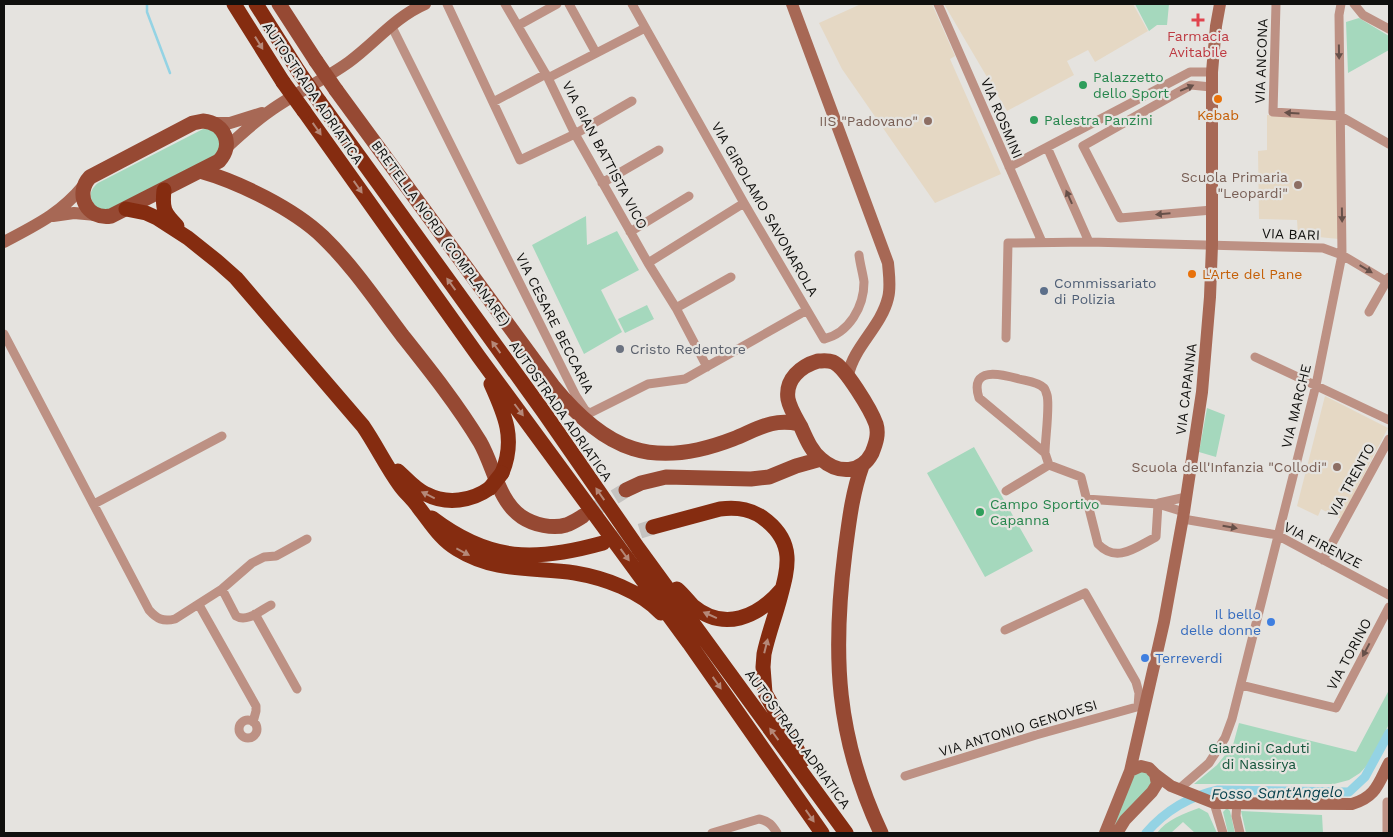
<svg xmlns="http://www.w3.org/2000/svg" width="1393" height="837" viewBox="0 0 1393 837" font-family="'Work Sans',sans-serif">
	<style>
		.education { fill: #e5d8c4 }
		.green { fill: #a5d8bd }
		.lines { fill: none; stroke-linecap: round; stroke-linejoin: round }
		.stream { stroke: #94d3e4; stroke-width: 2.5 }
		.canal { stroke: #94d3e4; stroke-width: 9 }
		.primary-tunnel { stroke: #c5c3c0; stroke-width: 15; stroke-dasharray: 15 8; stroke-linecap: butt }
		.highway-tunnel { stroke: #c5c3c0; stroke-width: 15; stroke-dasharray: 15 8; stroke-linecap: butt }
		.street { stroke: #bd9184; stroke-width: 9 }
		.secondary { stroke: #a76855; stroke-width: 12 }
		.primary { stroke: #964933; stroke-width: 15 }
		.highway { stroke: #852c10; stroke-width: 15 }
		.primary-bridge { stroke: #964933; stroke-width: 15 }
		.highway-bridge { stroke: #852c10; stroke-width: 15 }
		.oneway { fill: #b58878 }
		.oneway2 { fill: #665049 }
		.health-dot { fill: #e0444e; stroke: #e5e3df; stroke-width: 2 }
		.leisure-dot { fill: #2e9e5b; stroke: #e5e3df; stroke-width: 2 }
		.food-dot { fill: #e8710a; stroke: #e5e3df; stroke-width: 2 }
		.education-dot { fill: #8d6e63; stroke: #e5e3df; stroke-width: 2 }
		.service-dot { fill: #5c6f8a; stroke: #e5e3df; stroke-width: 2 }
		.worship-dot { fill: #6b7280; stroke: #e5e3df; stroke-width: 2 }
		.shop-dot { fill: #3f7fe0; stroke: #e5e3df; stroke-width: 2 }
		.labels { text-anchor: middle; stroke-width: 4.5; stroke-linejoin: round; paint-order: stroke }
		.health-label { font-size: 14px; fill: #be3a42; stroke: #e5e3df }
		.street-label { font-size: 14px; fill: #10100e; stroke: #e5e3df }
		.leisure-label { font-size: 14px; fill: #27864d; stroke: #e5e3df; text-anchor: start }
		.food-label { font-size: 14px; fill: #c56008; stroke: #e5e3df }
		.education-label { font-size: 14px; fill: #785e54; stroke: #e5e3df; text-anchor: end }
		.service-label { font-size: 14px; fill: #4e5e75; stroke: #e5e3df; text-anchor: start }
		.worship-label { font-size: 14px; fill: #5b616d; stroke: #e5e3df; text-anchor: start }
		.shop-label { font-size: 14px; fill: #366cbe; stroke: #e5e3df; text-anchor: end }
		.park-label { font-size: 14px; fill: #13543a; stroke: #e5e3df }
		.water-label { font-size: 15px; font-style: italic; fill: #07424e; stroke: #e5e3df }
	</style>
	<rect width="100%" height="100%" fill="#e5e3df"/>
	<path class="education" d="M861,4H932L955,56L950,59L1001,174L935,203L842,69L819,23Z
		M944,4H1133L1148,31L1095,62L1088,50L1067,61L1074,75L1007,111Z
		M1267,115L1337,119L1339,239L1298,235L1297,220L1259,219L1258,151L1267,150Z
		M1325,396L1388,428L1341,519L1321,509L1318,516L1297,506Z"/>
	<path class="green" d="M1135,4H1169L1167,25H1157L1149,31Z
		M1359,18L1389,36V50L1348,73L1346,22Z
		M205,128L215,130L224,152L115,211H98C91,200 86,193 98,183Z
		M586,216L587,245L617,231L639,270L601,290L622,332L584,354L532,245Z
		M647,305L654,319L625,333L618,319Z
		M1207,408L1225,415L1216,457L1199,452Z
		M974,447L1033,551L985,577L927,473Z
		M1389,690V724L1370,762L1360,773L1349,780L1334,784H1194L1217,765L1233,745L1239,723L1356,752Z
		M1137,770L1150,774L1152,786L1114,833C1117,813 1122,785 1137,770Z
		M1199,808L1208,813L1217,833H1195L1183,822L1171,833H1157C1166,820 1185,813 1199,808Z
		M1227,808L1230,811L1235,833H1228L1223,812Z
		M1241,811L1322,815L1323,833H1246Z"/>
	<g class="lines">
		<path class="stream" d="M147,4V12L170,73"/>
		<path class="canal" d="M1146,833C1165,811 1190,796 1218,790L1349,792L1365,777L1389,733"/>
		<path class="primary-tunnel" d="M595,509L626,490"/>
		<path class="highway-tunnel" d="M618,538L653,527"/>
		<path class="street" d="M447,4L520,160L575,134L632,101
			M505,4L548,78L575,134L648,263L676,308L707,367
			M569,4L596,53
			M632,4L744,203L824,339C849,333 864,307 864,282C863,274 860,264 859,255
			M938,4L1042,242
			M1276,4L1273,112L1340,116L1389,144
			M1354,4L1363,15L1389,29
			M391,25L576,396L585,410L590,413L648,384L685,379L807,310
			M519,25L557,4
			M548,78L645,28
			M1211,87L1191,85L1083,146L1120,218L1212,210
			M493,102L546,74
			M1047,147L1089,242
			M1009,167L1190,72H1212
			M602,183L659,150
			M630,232L689,196
			M648,263L744,203
			M676,308L731,277
			M1369,312L1389,277
			M4,334L149,610C157,619 163,622 175,619L222,589L252,563L264,557L276,556L307,539
			M1006,338L1008,243L1089,242L1323,248L1342,255L1389,283
			M1255,357L1389,420
			M1045,453C1045,440 1050,406 1047,395C1046,393 1046,390 1044,388C1038,382 1027,381 1019,379C1001,374 969,366 979,398L1045,453L1049,465
			M1006,491L1049,465L1081,477L1098,544C1117,564 1136,547 1156,537L1158,504
			M1086,499L1158,504L1184,512
			M1159,503L1186,497
			M94,504L222,436
			M1183,519L1277,535L1389,595
			M1323,560L1389,439
			M222,589L236,616C247,623 261,610 271,605
			M199,605L256,706V711L253,722
			M255,614L297,689
			M1005,630L1085,593L1136,682L1139,693L1138,707
			M1241,685L1336,708L1389,607
			M239 729a9 9 0 1 1 18 0a9 9 0 1 1-18 0Z
			M905,776L1036,735L1144,705
			M1179,789L1209,763L1225,738L1232,719L1316,385L1342,255L1339,15L1341,4
			M1214,803L1223,833
			M1237,803L1236,816L1240,833
			M712,833L759,819C769,821 772,825 777,833
			M1387,833V802"/>
		<path class="secondary" d="M792,4L888,263C889,275 891,287 888,298C881,327 854,346 848,375
			M213,123H230L262,113
			M226,148C240,135 254,122 270,111C295,93 324,80 349,62C375,43 395,17 425,4
			M53,216L74,213L96,215
			M4,242C36,225 60,214 84,185
			M1130,771L1164,622L1184,512L1202,392L1210,297L1212,245V72L1216,26L1220,4
			M1155,774L1171,786L1214,803L1352,804C1376,797 1378,784 1389,763
			M1105,833L1130,771L1141,766L1149,768L1155,774L1157,784L1152,792L1125,820L1117,833"/>
		<path class="primary" d="M279,4L316,61
			M336,90L553,386C606,451 653,470 733,439C758,429 772,418 799,424
			M203,121C225,123 234,145 219,161L111,216C87,220 74,194 90,177L193,123Z
			M200,171C239,182 294,209 323,237C353,266 377,302 402,335C429,369 457,404 480,442C494,466 498,501 522,517C534,525 553,529 566,525C572,523 578,519 583,516
			M818,361C822,361 828,360 833,362C845,367 871,410 876,424C879,434 876,443 872,453C861,474 838,474 821,459C811,451 806,438 801,427C796,418 790,409 788,399C785,379 801,366 818,361Z
			M862,466C852,494 849,522 845,552C832,656 836,737 881,833
			M626,490L641,483L666,477L751,479L769,477L796,466L821,459"/>
		<path class="highway" d="M234,4L283,82
			M256,4L299,72
			M319,101L543,411L638,548L846,833
			M304,111L479,357L689,643L822,833
			M164,190C162,209 164,213 177,226
			M126,209L146,213L157,218L188,238L218,262L236,278L363,426C376,445 386,466 399,484C405,493 413,499 419,508C431,523 440,539 457,549C496,573 533,567 575,573C605,578 640,591 661,613
			M491,384C505,415 516,439 502,473
			M398,471C407,479 415,489 426,494C447,505 472,501 490,488
			M432,518C490,562 535,562 603,543
			M653,527L720,509C738,507 753,509 767,521C795,544 788,568 780,598C775,617 768,635 764,654L763,667L765,693L803,760
			M677,589C683,594 688,601 693,606C724,632 758,617 781,590"/>
		<path class="primary-bridge" d="M316,61L336,90"/>
		<path class="highway-bridge" d="M299,72L319,101
			M283,82L304,111
			M490,488L502,473"/>
	</g>
	<defs><path id="oneway-solid" d="M-6-.8H1V-3.2L6.5 0L1 3.2V.8H-6Z" transform="scale(1.25)"/></defs>
	<g class="oneway">
		<use href="#oneway-solid" transform="translate(259 43) rotate(58)"/>
		<use href="#oneway-solid" transform="translate(317 129) rotate(55)"/>
		<use href="#oneway-solid" transform="translate(358 187) rotate(55)"/>
		<use href="#oneway-solid" transform="translate(451 284) rotate(-126)"/>
		<use href="#oneway-solid" transform="translate(496 347) rotate(-126)"/>
		<use href="#oneway-solid" transform="translate(519 410) rotate(53)"/>
		<use href="#oneway-solid" transform="translate(600 494) rotate(-125)"/>
		<use href="#oneway-solid" transform="translate(428 495) rotate(-154)"/>
		<use href="#oneway-solid" transform="translate(463 552) rotate(28)"/>
		<use href="#oneway-solid" transform="translate(625 555) rotate(54)"/>
		<use href="#oneway-solid" transform="translate(710 615) rotate(-156)"/>
		<use href="#oneway-solid" transform="translate(766 646) rotate(-76)"/>
		<use href="#oneway-solid" transform="translate(717 683) rotate(55)"/>
		<use href="#oneway-solid" transform="translate(774 734) rotate(-126)"/>
		<use href="#oneway-solid" transform="translate(810 816) rotate(55)"/>
	</g>
	<g class="oneway2">
		<use href="#oneway-solid" transform="translate(1339 52) rotate(89)"/>
		<use href="#oneway-solid" transform="translate(1187 88) rotate(-23)"/>
		<use href="#oneway-solid" transform="translate(1292 113) rotate(-177)"/>
		<use href="#oneway-solid" transform="translate(1069 197) rotate(-114)"/>
		<use href="#oneway-solid" transform="translate(1163 214) rotate(175)"/>
		<use href="#oneway-solid" transform="translate(1342 215) rotate(89)"/>
		<use href="#oneway-solid" transform="translate(1366 269) rotate(31)"/>
		<use href="#oneway-solid" transform="translate(1230 527) rotate(10)"/>
		<use href="#oneway-solid" transform="translate(1366 650) rotate(118)"/>
	</g>
	<path class="health-dot" d="M1195.5 12.5h5v5h5v5h-5v5h-5v-5h-5v-5h5z"/>
	<g class="leisure-dot">
		<circle cx="1083" cy="85" r="5"/>
		<circle cx="1034" cy="120" r="5"/>
		<circle cx="980" cy="512" r="5"/>
	</g>
	<g class="food-dot">
		<circle cx="1218" cy="99" r="5"/>
		<circle cx="1192" cy="274" r="5"/>
	</g>
	<g class="education-dot">
		<circle cx="928" cy="121" r="5"/>
		<circle cx="1298" cy="185" r="5"/>
		<circle cx="1337" cy="467" r="5"/>
	</g>
	<circle class="service-dot" cx="1044" cy="291" r="5"/>
	<circle class="worship-dot" cx="620" cy="349" r="5"/>
	<g class="shop-dot">
		<circle cx="1271" cy="622" r="5"/>
		<circle cx="1145" cy="658" r="5"/>
	</g>
	<g class="labels">
		<g class="health-label">
			<text x="1198" y="41">Farmacia<tspan x="1198" dy="16">Avitabile</tspan></text>
		</g>
		<g class="street-label">
			<text transform="translate(1261 61) rotate(-88)" y="5">VIA ANCONA</text>
			<text transform="translate(313 93) rotate(56)" y="5">AUTOSTRADA ADRIATICA</text>
			<text transform="translate(1002 118) rotate(67)" y="5">VIA ROSMINI</text>
			<text transform="translate(605 155) rotate(62)" y="5">VIA GIAN BATTISTA VICO</text>
			<text transform="translate(765 209) rotate(60)" y="5">VIA GIROLAMO SAVONAROLA</text>
			<text transform="translate(441 233) rotate(54)" y="5">BRETELLA NORD (COMPLANARE)</text>
			<text transform="translate(1291 234) rotate(2)" y="5">VIA BARI</text>
			<text transform="translate(555 323) rotate(63)" y="5">VIA CESARE BECCARIA</text>
			<text transform="translate(1186 389) rotate(-83)" y="5">VIA CAPANNA</text>
			<text transform="translate(1296 406) rotate(-76)" y="5">VIA MARCHE</text>
			<text transform="translate(561 411) rotate(55)" y="5">AUTOSTRADA ADRIATICA</text>
			<text transform="translate(1351 480) rotate(-61)" y="5">VIA TRENTO</text>
			<text transform="translate(1323 545) rotate(27)" y="5">VIA FIRENZE</text>
			<text transform="translate(1349 654) rotate(-62)" y="5">VIA TORINO</text>
			<text transform="translate(1018 728) rotate(-17)" y="5">VIA ANTONIO GENOVESI</text>
			<text transform="translate(798 739) rotate(54)" y="5">AUTOSTRADA ADRIATICA</text>
		</g>
		<g class="leisure-label">
			<text x="1093" y="82">Palazzetto<tspan x="1093" dy="16">dello Sport</tspan></text>
			<text x="1044" y="125">Palestra Panzini</text>
			<text x="990" y="509">Campo Sportivo<tspan x="990" dy="16">Capanna</tspan></text>
		</g>
		<g class="food-label">
			<text x="1218" y="120">Kebab</text>
			<text x="1202" y="279" text-anchor="start">L'Arte del Pane</text>
		</g>
		<g class="education-label">
			<text x="918" y="126">IIS "Padovano"</text>
			<text x="1288" y="182">Scuola Primaria<tspan x="1288" dy="16">"Leopardi"</tspan></text>
			<text x="1327" y="472">Scuola dell'Infanzia "Collodi"</text>
		</g>
		<g class="service-label">
			<text x="1054" y="288">Commissariato<tspan x="1054" dy="16">di Polizia</tspan></text>
		</g>
		<g class="worship-label">
			<text x="630" y="354">Cristo Redentore</text>
		</g>
		<g class="shop-label">
			<text x="1261" y="619">Il bello<tspan x="1261" dy="16">delle donne</tspan></text>
			<text x="1155" y="663" text-anchor="start">Terreverdi</text>
		</g>
		<g class="park-label">
			<text x="1259" y="753">Giardini Caduti<tspan x="1259" dy="16">di Nassirya</tspan></text>
		</g>
		<g class="water-label">
			<text transform="translate(1277 793) rotate(-1)" y="5">Fosso Sant'Angelo</text>
		</g>
	</g>
	<rect width="1393" height="837" fill="none" stroke="#10100e" stroke-width="10"/>
</svg>
